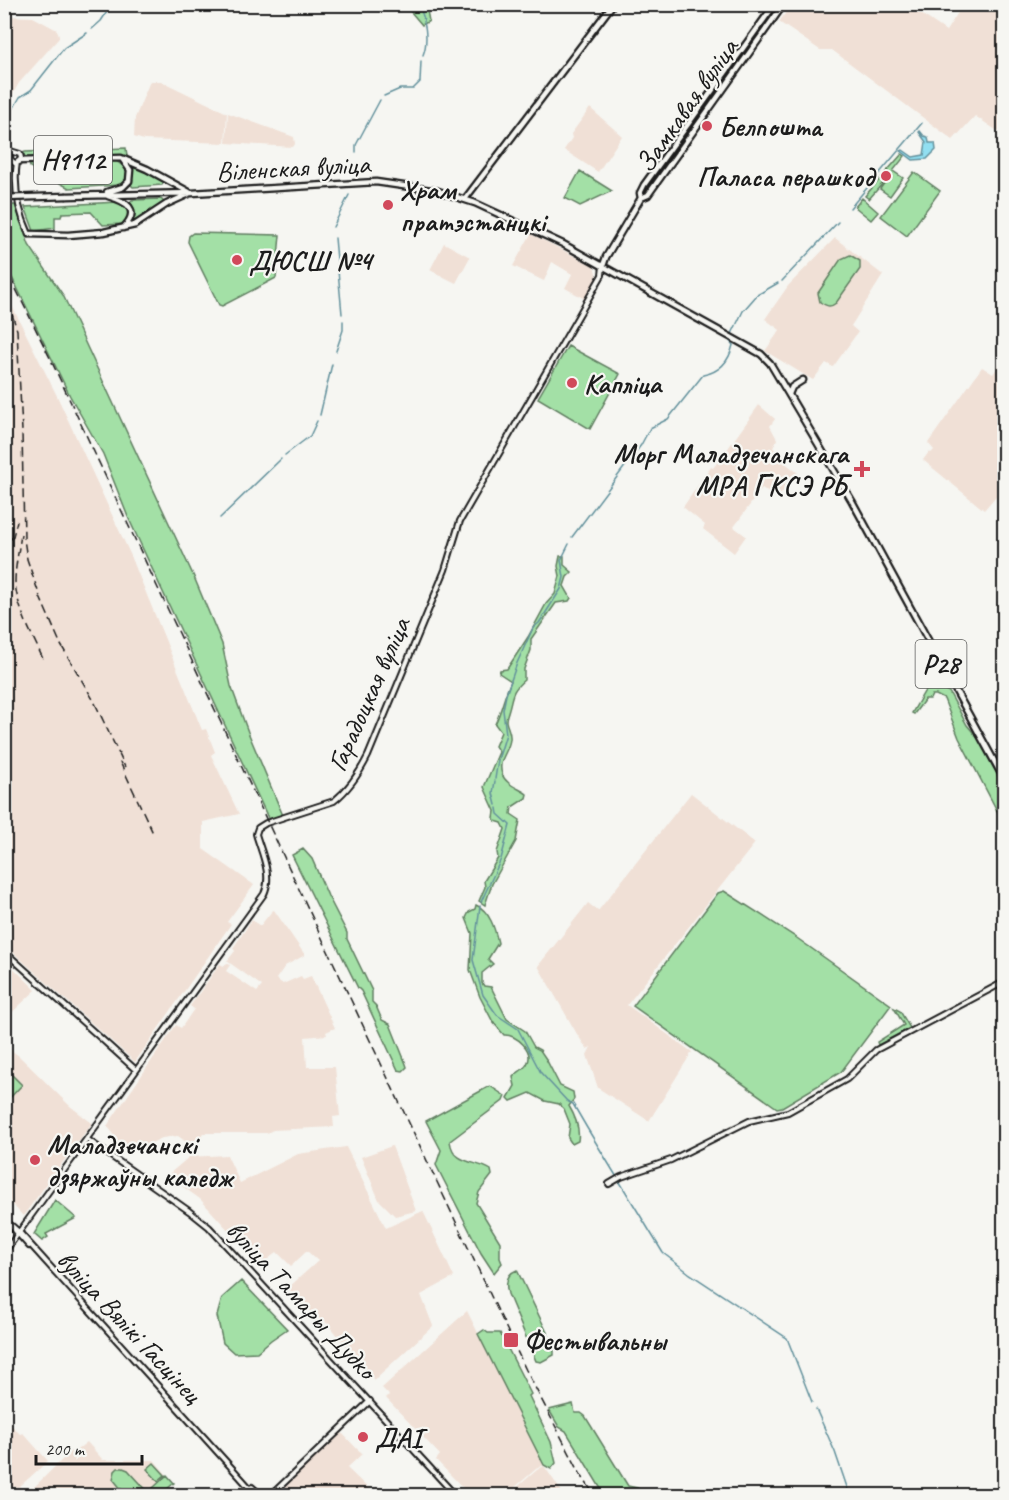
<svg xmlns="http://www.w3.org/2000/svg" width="1009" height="1500" viewBox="0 0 1009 1500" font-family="Caveat,sans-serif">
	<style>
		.built { fill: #f0e0d6 }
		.green { fill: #a3e0a6; stroke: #607e61; stroke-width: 1.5 }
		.water { fill: #92dff1; stroke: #63919c; stroke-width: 1.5 }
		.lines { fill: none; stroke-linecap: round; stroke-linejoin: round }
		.stream { stroke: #63919c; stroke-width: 1.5 }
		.tertiary-casing { stroke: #1c1c1c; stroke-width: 8 }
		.secondary-casing { stroke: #1c1c1c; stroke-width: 8 }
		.primary-casing { stroke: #1c1c1c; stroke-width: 9 }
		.tertiary { stroke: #f6f6f2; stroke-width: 4 }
		.secondary { stroke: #f6f6f2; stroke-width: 4 }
		.primary { stroke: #f6f6f2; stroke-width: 4.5 }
		.rail { stroke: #1c1c1c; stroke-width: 1.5; stroke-dasharray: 9 4.5; stroke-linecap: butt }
		.primary-bridge-casing { stroke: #1c1c1c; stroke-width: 9; stroke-linecap: butt }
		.primary-bridge { stroke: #f6f6f2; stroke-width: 4.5 }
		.poi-dot { fill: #d1495b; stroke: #f6f6f2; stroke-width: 2 }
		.labels { text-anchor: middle; stroke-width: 4.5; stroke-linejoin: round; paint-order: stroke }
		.shield { fill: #f6f6f2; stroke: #5d5d5c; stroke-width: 1.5 }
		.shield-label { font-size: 27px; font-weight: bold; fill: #1c1c1c }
		.street-label { font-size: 28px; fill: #1c1c1c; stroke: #f6f6f2 }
		.poi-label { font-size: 28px; font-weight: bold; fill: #1c1c1c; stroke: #f6f6f2; text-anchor: start }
	</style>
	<rect width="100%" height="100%" fill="#f6f6f2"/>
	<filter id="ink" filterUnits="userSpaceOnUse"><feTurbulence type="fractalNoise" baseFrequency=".0167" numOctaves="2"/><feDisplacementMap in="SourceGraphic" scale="12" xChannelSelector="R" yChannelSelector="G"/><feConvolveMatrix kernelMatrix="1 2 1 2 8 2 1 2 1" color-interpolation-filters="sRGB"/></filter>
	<g filter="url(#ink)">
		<path class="built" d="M792,4L908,5L946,31L963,5H1004V132L1002,134L975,116L953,140L832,50H820L779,22Z
			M5,16L33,17L57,30L59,35V38L19,83L5,108Z
			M150,81H161L227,113L225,143L144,140L134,137L135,118Z
			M590,108L622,136L598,172L564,150L572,138L571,134Z
			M228,113L294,137L295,144L293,147L226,143Z
			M531,234L594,266L597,277L585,299L565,288L572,274L552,262L544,281L513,266Z
			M835,238L883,275L851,326L858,332L833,367L826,363L813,380L765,351L780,330L765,319L788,286Z
			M444,243L470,257L456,283L430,270Z
			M4,290L57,396L131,556L202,730L206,729L215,752L211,755L239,814L203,822V849L254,885L227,922L231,924L135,1062L5,945Z
			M1004,358V504L996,496L984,510L923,460L929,452L931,453L934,450L928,443L982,367L993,374Z
			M759,405L775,419L770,426L777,439L773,448L787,458L784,462L798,473L777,499L762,488L734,527L746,536L734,553L703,529L705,525L683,507L711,467L713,468L724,454Z
			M691,793L755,843L627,1005L692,1052L649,1121L598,1088L587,1055L591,1047L587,1049L577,1034L538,966L588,903L598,911Z
			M274,910L305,955L285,966L276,979L283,984L301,976L303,979L311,976L335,1028L326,1032L327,1035L305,1037L307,1067H335L340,1116L333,1117L334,1127L273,1130L267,1133H203L193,1147L178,1136L162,1138L141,1148L126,1149L111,1137L113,1133L107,1126L176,1025L181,1028L194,1009L190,1006L220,964L224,966L227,963L230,965L226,971L257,992L262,986L227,961L235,951L233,948L252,920L260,926L272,911Z
			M5,960L36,990L5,1019Z
			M4,1045L19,1056L70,1106L92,1123L23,1216L5,1196Z
			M392,1146L416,1211L395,1216L379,1200L361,1157Z
			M346,1147L386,1228L423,1211L454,1277L421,1295L433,1326L374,1380L324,1320L317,1319L288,1288L318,1261L307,1251L291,1266L277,1252L263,1263L246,1245L240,1243L200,1199L172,1179L169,1174L189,1157L227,1155L240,1183L298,1154Z
			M467,1311L544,1465L536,1469L506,1495H483L476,1490L469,1494L436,1460L440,1455L386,1398L389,1395L382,1388Z
			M11,1425L20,1434L23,1433L48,1461L19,1487H5V1430Z
			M341,1432L362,1454L347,1468L375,1495L282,1496L278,1492Z
			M87,1442L103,1460H154L174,1483L163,1495L25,1496L71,1451L73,1453Z
			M544,1466L564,1495H508L537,1470Z"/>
		<path class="green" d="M405,5H426L429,21L422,25Z
			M777,5H781L753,44L750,42Z
			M745,47L749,50L647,192L643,189Z
			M126,148L127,156L25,159L24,153L25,152Z
			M902,154L905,156L893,171L903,178L890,196L880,189L890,175L869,199L865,196Z
			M5,157C13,167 12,178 12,190L5,191Z
			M116,161L127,169L126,180L120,185L69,188L30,167L29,163Z
			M130,163L164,182L162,185L133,187L130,184L133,175Z
			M580,171L612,191L580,206L565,198Z
			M914,172L940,191L907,236L881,216Z
			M862,198L878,212L871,220L855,207Z
			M161,199L165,203L140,219L132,222L134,212L130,202L132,200Z
			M118,202L122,204L128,209V218L123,224L103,225L91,212L62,213L61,217H55V228L34,231L25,207Z
			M5,205H15L29,245L63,295L194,577L222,644L231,686L248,732L284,818L270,822L128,517L103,454L70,396L5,263Z
			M193,233L280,235L276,278L222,306L219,305L188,242L189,236Z
			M850,255L860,261V269L836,303C830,308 826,306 820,302L818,293L841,259Z
			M568,346L620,374L590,429L538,398Z
			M560,556H564V565L572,572L567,577L564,586L571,598L569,601L556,603L531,639V650L524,669V680C510,692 513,697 508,712C507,715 506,717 506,721C507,727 511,732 510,739C509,752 497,760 502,774C506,785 519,788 527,794L526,798L512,807L511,814L520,820L516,841L492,884L485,905L479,901L485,887L484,881L498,858L497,852L505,829L502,823L495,821L494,818L495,811L484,787L499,752L495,746L501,732L495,724C502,710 504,695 511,681L499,673L500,670L507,669L528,637L546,604L555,594L560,576L558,566Z
			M935,679L941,680L945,690L949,692L967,725L978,738L1004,787V824L959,738L944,699L936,695H932L930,699H925L914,714L912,713L927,687Z
			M303,849L312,859L328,896L347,933V939L372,991V1002L376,1006L382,1020L390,1024L406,1064L407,1067L403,1071L398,1070L361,991L358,988L292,855Z
			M724,891L794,936L891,1005L841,1072L782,1107L777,1108L633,1006L718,893Z
			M476,905C490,911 495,929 498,943L488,959L493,964L482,973V983L484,986L491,987L507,1019L525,1031L534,1047L540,1050L546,1059L560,1086L573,1092L574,1099L569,1106C575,1116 580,1129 578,1141L572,1144L568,1138L570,1124L564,1109L559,1104L545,1101L530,1093L511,1101L508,1098L515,1086L513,1077C517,1072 524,1070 527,1064C535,1051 516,1034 504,1035L493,1022L480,997L470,970L472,933L466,918L469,912L475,909Z
			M894,1008L900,1011L910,1028L878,1045L877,1042L904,1025Z
			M8,1071L22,1085L5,1103V1074Z
			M490,1086L505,1096L503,1101L450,1141C453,1165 476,1160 491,1170L492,1175L479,1192L476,1203L500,1242V1258L502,1263L494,1273L481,1253L436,1165L441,1150L426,1121Z
			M55,1200L76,1218L46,1234L48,1237L42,1241L34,1234Z
			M517,1270L554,1347V1355L541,1362L536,1361L508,1294C505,1283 506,1274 517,1270Z
			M241,1281L287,1329L271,1340L257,1352L234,1353L223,1343L217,1316L222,1298Z
			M484,1330L488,1333H500L531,1394L529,1396L551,1442L556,1463L551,1469L544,1465L478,1334Z
			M573,1404L575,1413H581L585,1416L628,1486L637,1488L649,1495H606L601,1489L566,1431L559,1427L549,1410Z
			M154,1463L165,1475L158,1481L147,1469Z
			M118,1468H123L128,1470L151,1495H126L113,1479L115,1471Z
			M167,1475L174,1483L160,1495L153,1488Z"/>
		<path class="water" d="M920,131L924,136L928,137L929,143H935L936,150L927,159L913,160L901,151L903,150L913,157L924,155L926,142L919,132Z"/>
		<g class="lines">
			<path class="stream" d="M419,4C425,19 429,40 423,55
				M92,29L101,21L112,4
				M384,96L400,89H413L420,82L421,61
				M4,125L20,97L31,90L64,48L87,33
				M356,152V145L380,100
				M850,208L922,123
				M333,227L349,195
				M335,238L342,314
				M782,281L838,222
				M336,351L343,330V321
				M320,415L332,364
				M285,455L310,436L317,421
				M220,518L281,459
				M572,537L641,445L650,428L668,419L703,375C720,372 729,362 733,345L729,340L743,311L757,295L778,283
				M495,779L498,760L506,734L503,710L506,695L517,663L533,628L539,623L561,589L564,577L561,560L569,544
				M495,781L493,793L496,805
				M481,902L501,859L510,825L498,814L497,808
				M480,906L473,960L483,995L497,1015L518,1029L541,1073L567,1101L573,1104L587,1128L663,1253L689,1273L787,1338L812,1402
				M816,1409L835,1452L850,1496"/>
			<defs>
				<path id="tertiary" d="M4,951L136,1070
					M88,1140L189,1211L209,1227L456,1496
					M609,1184L621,1177L671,1160L749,1121L788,1112L847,1079L876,1050L1004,982
					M4,1253L264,894C273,875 261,852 256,834L258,828L266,823L334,801C349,789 359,774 368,756L445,570L460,521L602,275L603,266
					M270,1496L370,1401"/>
				<path id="secondary" d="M4,149L20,154L21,158L19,162
					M6,149L11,160L16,164
					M17,162C13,187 19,212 29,234
					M4,1218L29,1246
					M12,1226L20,1233L257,1496
					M252,1487L262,1496"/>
				<path id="primary" d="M19,161L121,158L147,169L189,192
					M107,192L123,187L129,181L130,170L123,160
					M67,196L192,193L376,182L438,191L475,203L563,244L761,354L770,363L852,501L1004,779
					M108,196C125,201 142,209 123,228
					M641,198L648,195L784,4
					M465,199L613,4
					M29,234L68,235L104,232L135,225L167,204L189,194
					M603,266L606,257L641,198L640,193L644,185L775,4
					M789,394L792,387L803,380"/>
			</defs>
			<use href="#tertiary" class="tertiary-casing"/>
			<use href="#secondary" class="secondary-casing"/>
			<use href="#primary" class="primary-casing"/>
			<use href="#tertiary" class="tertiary"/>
			<use href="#secondary" class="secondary"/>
			<use href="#primary" class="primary"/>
			<path class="rail" d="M4,265L50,358L366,1032L526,1370L581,1475L595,1496
				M4,289L17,330L22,431L24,539L27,559L40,597L61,645L94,701L125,767
				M21,534C19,550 15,566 15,582C17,609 32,634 43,659
				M4,551L13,536L17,521
				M120,762L153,833"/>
			<defs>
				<path id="primary-bridge" d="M4,198L67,196"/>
			</defs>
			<use href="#primary-bridge" class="primary-bridge-casing"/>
			<use href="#primary-bridge" class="primary-bridge"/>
		</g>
	</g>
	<g class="poi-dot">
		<circle cx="707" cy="126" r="6"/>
		<circle cx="886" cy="176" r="6"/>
		<circle cx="388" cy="205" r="6"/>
		<circle cx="237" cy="260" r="6"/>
		<circle cx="572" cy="383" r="6"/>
		<path d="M859 460h6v6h6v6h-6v6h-6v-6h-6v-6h6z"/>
		<circle cx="35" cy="1160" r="6"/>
		<rect x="503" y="1332" width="16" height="16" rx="3"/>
		<circle cx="363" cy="1437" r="6"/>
	</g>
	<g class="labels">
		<g class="shield">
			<rect x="34" y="136" width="78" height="48" rx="4.5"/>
			<rect x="915.5" y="640" width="51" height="48" rx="4.5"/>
		</g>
		<g class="shield-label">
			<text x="73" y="169">Н9112</text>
			<text x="941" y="673">Р28</text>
		</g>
		<g class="street-label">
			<text transform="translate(686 105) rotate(-55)" y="10">Замкавая вуліца</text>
			<text transform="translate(293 167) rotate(-3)" y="10">Віленская вуліца</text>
			<text transform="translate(368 694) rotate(-66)" y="10">Гарадоцкая вуліца</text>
			<text transform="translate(302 1299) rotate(47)" y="10">вуліца Тамары Дудко</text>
			<text transform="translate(130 1326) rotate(47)" y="10">вуліца Вялікі Гасцінец</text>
		</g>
		<g class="poi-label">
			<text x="719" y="136">Белпошта</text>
			<text x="874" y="186" text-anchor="end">Паласа перашкод</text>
			<text x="400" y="199">Храм<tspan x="400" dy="32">пратэстанцкі</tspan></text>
			<text x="249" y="270">ДЮСШ №4</text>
			<text x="584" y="393">Капліца</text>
			<text x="848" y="463" text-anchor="end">Морг Маладзечанскага<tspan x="848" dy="32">МРА ГКСЭ РБ</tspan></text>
			<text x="47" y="1154">Маладзечанскі<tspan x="47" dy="32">дзяржаўны каледж</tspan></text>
			<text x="524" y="1350">Фестывальны</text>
			<text x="375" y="1447">ДАІ</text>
		</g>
	</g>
	<rect width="1009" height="1500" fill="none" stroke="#f6f6f2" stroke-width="24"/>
	<rect x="12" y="12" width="985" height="1476" fill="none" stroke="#1c1c1c" stroke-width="2" filter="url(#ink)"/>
	<path d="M36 1455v9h106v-9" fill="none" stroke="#1c1c1c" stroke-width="3"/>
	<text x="45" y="1455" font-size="18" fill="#1c1c1c" stroke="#f6f6f2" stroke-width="4.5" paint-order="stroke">200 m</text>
</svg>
